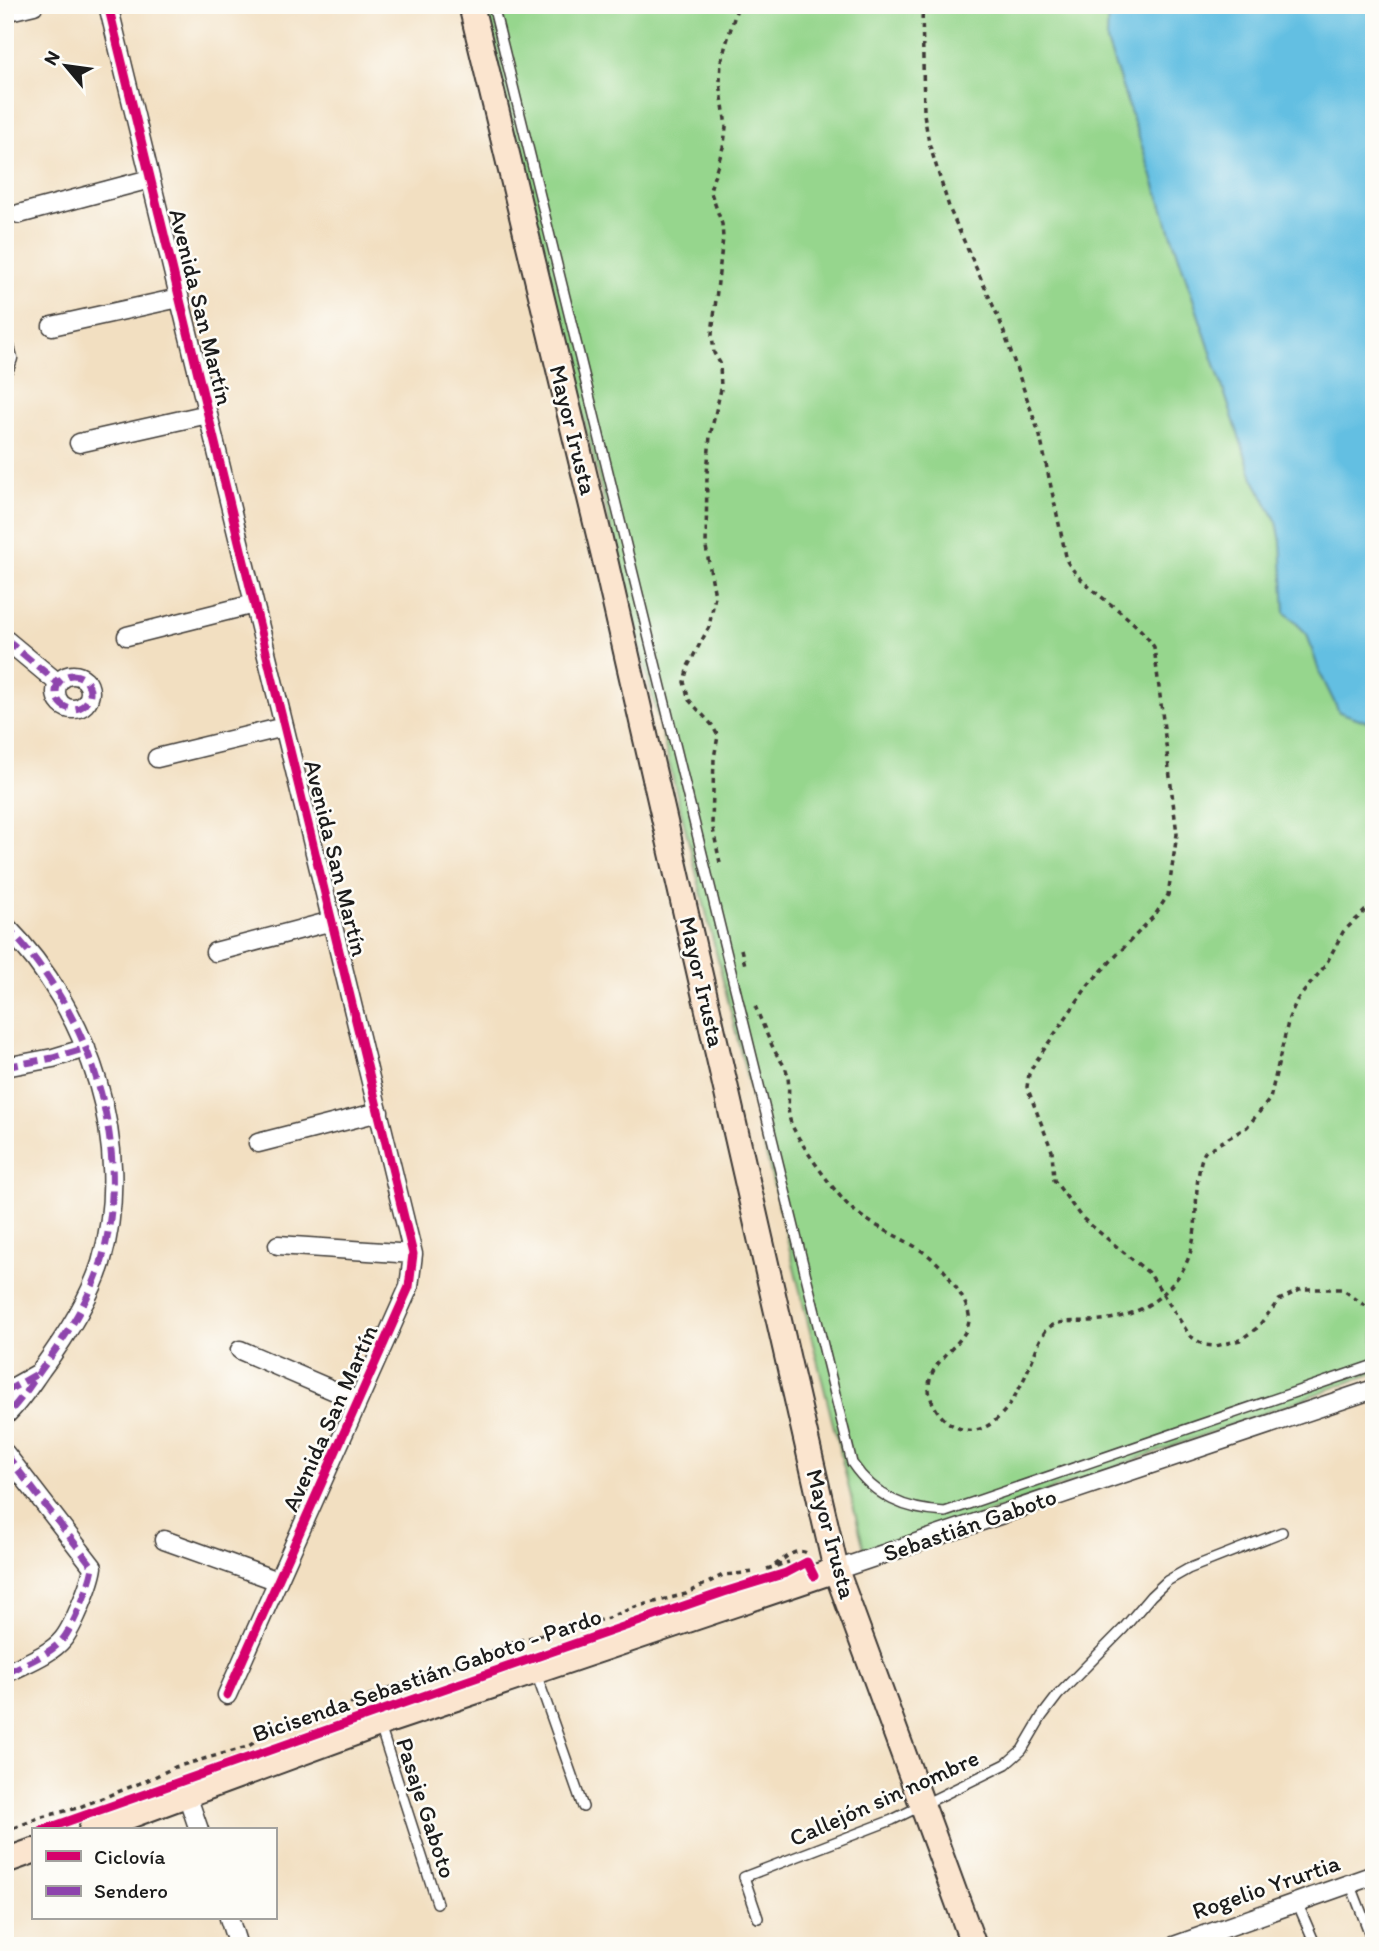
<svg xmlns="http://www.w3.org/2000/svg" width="1379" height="1951" viewBox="0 0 1379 1951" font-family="Itim,sans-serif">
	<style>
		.green { fill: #96d68d; stroke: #597954; stroke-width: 2 }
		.water { fill: #64bfe2; stroke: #406e7f; stroke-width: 2 }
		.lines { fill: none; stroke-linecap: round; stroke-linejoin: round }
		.lane-casing { stroke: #3c3935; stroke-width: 12 }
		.street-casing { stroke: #3c3935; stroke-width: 21 }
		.secondary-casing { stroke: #3c3935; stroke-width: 28 }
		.path { stroke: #3c3935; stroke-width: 3.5; stroke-dasharray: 5 5; stroke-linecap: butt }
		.lane { stroke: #fff; stroke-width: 9 }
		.street { stroke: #fff; stroke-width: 18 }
		.secondary { stroke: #fbe5cf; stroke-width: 24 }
		.quiet { stroke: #8e44ad; stroke-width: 7; stroke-dasharray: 14 7; stroke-linecap: butt }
		.cycleway-casing { stroke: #fdfcf7; stroke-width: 13 }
		.cycleway { stroke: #d6006c; stroke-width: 9 }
		.labels { text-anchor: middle; stroke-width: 5; stroke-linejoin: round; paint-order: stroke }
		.street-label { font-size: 24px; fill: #1c1c1c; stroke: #fdfcf7 }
	</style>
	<rect width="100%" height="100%" fill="#fdfcf7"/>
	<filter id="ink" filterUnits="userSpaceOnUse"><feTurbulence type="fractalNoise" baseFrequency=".0143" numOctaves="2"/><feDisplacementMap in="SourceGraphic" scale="14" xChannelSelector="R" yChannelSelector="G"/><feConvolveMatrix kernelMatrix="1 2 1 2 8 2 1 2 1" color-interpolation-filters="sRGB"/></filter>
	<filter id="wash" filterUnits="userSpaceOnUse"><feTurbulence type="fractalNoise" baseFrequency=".00686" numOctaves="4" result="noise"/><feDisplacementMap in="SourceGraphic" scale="28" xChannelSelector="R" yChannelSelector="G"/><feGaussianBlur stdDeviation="1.57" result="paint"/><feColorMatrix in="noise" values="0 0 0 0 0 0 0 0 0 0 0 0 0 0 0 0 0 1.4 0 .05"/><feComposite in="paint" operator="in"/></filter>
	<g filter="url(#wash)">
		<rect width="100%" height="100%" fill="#f2dfc1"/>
		<path class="green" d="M481,5H1374V1373L866,1557Z"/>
		<path class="water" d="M1108,5H1374V724L1339,712L1319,671L1307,634L1285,612L1281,542L1277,522L1253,478L1107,42Z"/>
	</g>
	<g filter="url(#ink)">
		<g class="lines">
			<defs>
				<path id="lane" d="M493,5L852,1463C875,1497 905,1510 945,1512L1374,1365
					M536,1673L583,1807
					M380,1726L437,1903
					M1350,1883L1374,1945
					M1297,1902L1316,1946
					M758,1918L744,1877L892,1820L1006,1764L1022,1750L1042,1716L1058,1695L1123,1629L1151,1596L1167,1581L1188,1569L1282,1532"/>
				<path id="street" d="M108,5L413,1254L409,1287L227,1695
					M5,12L34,5
					M19,214L150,179
					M52,326L179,298
					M5,347L8,358L5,366
					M79,443L208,414
					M127,636L254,604
					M5,639L58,683
					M56 692a17 17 0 1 1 34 0a17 17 0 1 1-34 0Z
					M157,758L284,727
					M5,925C90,1011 135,1145 101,1263C89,1301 64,1339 41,1370C29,1387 20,1402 5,1416
					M215,952L332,921
					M5,1067L53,1058L86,1048
					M258,1143L379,1112
					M278,1245L413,1254
					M240,1350L358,1401
					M5,1392L37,1374
					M5,1453L93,1567C91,1583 73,1627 63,1639C50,1655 23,1664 5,1674
					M164,1540L278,1581
					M836,1570L1374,1389
					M187,1795L199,1830
					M229,1918L238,1946
					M1174,1946L1374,1875"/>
				<path id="secondary" d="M471,5L606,564L836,1570L974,1946
					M91,1830L379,1724L836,1570
					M5,1861L33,1851"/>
			</defs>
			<use href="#lane" class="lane-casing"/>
			<use href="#street" class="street-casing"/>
			<use href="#secondary" class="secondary-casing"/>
			<path class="path" d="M922,5L924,114L929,143L950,210L1000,321L1040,436L1067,561C1087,595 1130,610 1154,647L1177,834L1168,895L1155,915L1089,984L1034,1064L1029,1074L1027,1087L1052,1151L1054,1180L1081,1217L1150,1274L1190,1336L1204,1345L1216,1346L1240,1340L1257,1328L1279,1300L1302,1289H1342L1374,1312
				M720,863L712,824L714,758L718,736L712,725L689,700L684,682L688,666L709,627L715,596L706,547L707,474L710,436L721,389L720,363L714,353L712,334L723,238L722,224L710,190L724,144L726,127L720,82L721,61L738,5
				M741,949L745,965
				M755,1006C762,1022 768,1039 777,1055C780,1060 786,1067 787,1073C791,1088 786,1105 790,1120C795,1138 836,1194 850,1207C878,1233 923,1242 946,1273C954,1284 967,1302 969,1315C973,1349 905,1364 938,1412C946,1423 960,1432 974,1430C1001,1428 1021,1388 1030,1365C1036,1353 1040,1331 1053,1325C1064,1320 1078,1322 1090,1321C1128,1319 1157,1307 1180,1274C1200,1245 1194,1210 1198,1177C1200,1168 1200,1160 1205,1152L1247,1127L1270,1099L1289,1018L1297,1000L1325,966L1343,932L1374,902
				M775,1565C784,1559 796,1547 807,1553V1558
				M767,1569L789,1562
				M5,1832L38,1818L77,1808L148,1780L175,1767L247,1747L284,1724L333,1712L376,1692L429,1676L517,1641L608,1618L635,1607L686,1594L723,1575L756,1572"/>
			<use href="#lane" class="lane"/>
			<use href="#street" class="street"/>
			<use href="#secondary" class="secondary"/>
			<path class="quiet" d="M5,347L8,358L5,366
				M5,639L58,683
				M56 692a17 17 0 1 1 34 0a17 17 0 1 1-34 0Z
				M5,925C90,1011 135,1145 101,1263C89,1301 64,1339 41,1370C29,1387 20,1402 5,1416
				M5,1067L53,1058L86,1048
				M5,1392L37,1374
				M5,1453L93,1567C91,1583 73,1627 63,1639C50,1655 23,1664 5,1674"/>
			<defs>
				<path id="cycleway" d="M108,5L413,1254L409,1287L227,1695
					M43,1830L426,1695L724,1592L786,1573L807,1562L814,1576"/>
			</defs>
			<use href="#cycleway" class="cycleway-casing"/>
			<use href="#cycleway" class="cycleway"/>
		</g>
	</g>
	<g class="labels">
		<g class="street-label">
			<text transform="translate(201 307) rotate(76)" y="8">Avenida San Martín</text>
			<text transform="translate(573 430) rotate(76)" y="8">Mayor Irusta</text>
			<text transform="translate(336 858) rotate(76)" y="8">Avenida San Martín</text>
			<text transform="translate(702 982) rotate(77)" y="8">Mayor Irusta</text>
			<text transform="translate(330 1418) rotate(-66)" y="8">Avenida San Martín</text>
			<text transform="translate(970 1525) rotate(-19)" y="8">Sebastián Gaboto</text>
			<text transform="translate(831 1534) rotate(75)" y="8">Mayor Irusta</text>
			<text transform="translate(427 1675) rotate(-19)" y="8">Bicisenda Sebastián Gaboto - Pardo</text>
			<text transform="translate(884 1798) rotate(-24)" y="8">Callejón sin nombre</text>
			<text transform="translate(426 1808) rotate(72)" y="8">Pasaje Gaboto</text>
			<text transform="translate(1266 1887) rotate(-19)" y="8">Rogelio Yrurtia</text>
		</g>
	</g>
	<rect width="1379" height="1951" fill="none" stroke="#fdfcf7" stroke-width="28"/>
	<rect x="32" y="1828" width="245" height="91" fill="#fdfcf7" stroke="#a3a29f" stroke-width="2"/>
	<rect x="46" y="1851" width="35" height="10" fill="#d6006c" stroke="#a3a29f" stroke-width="2"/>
	<text x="94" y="1864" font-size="21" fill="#1c1c1c">Ciclovía</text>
	<rect x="46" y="1886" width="35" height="10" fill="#8e44ad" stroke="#a3a29f" stroke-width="2"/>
	<text x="94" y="1898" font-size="21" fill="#1c1c1c">Sendero</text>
	<g transform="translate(66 66) rotate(299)" stroke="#fdfcf7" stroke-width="5" paint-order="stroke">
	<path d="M0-5L12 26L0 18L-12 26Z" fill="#1c1c1c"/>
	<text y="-10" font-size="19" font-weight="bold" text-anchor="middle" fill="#1c1c1c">N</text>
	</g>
</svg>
